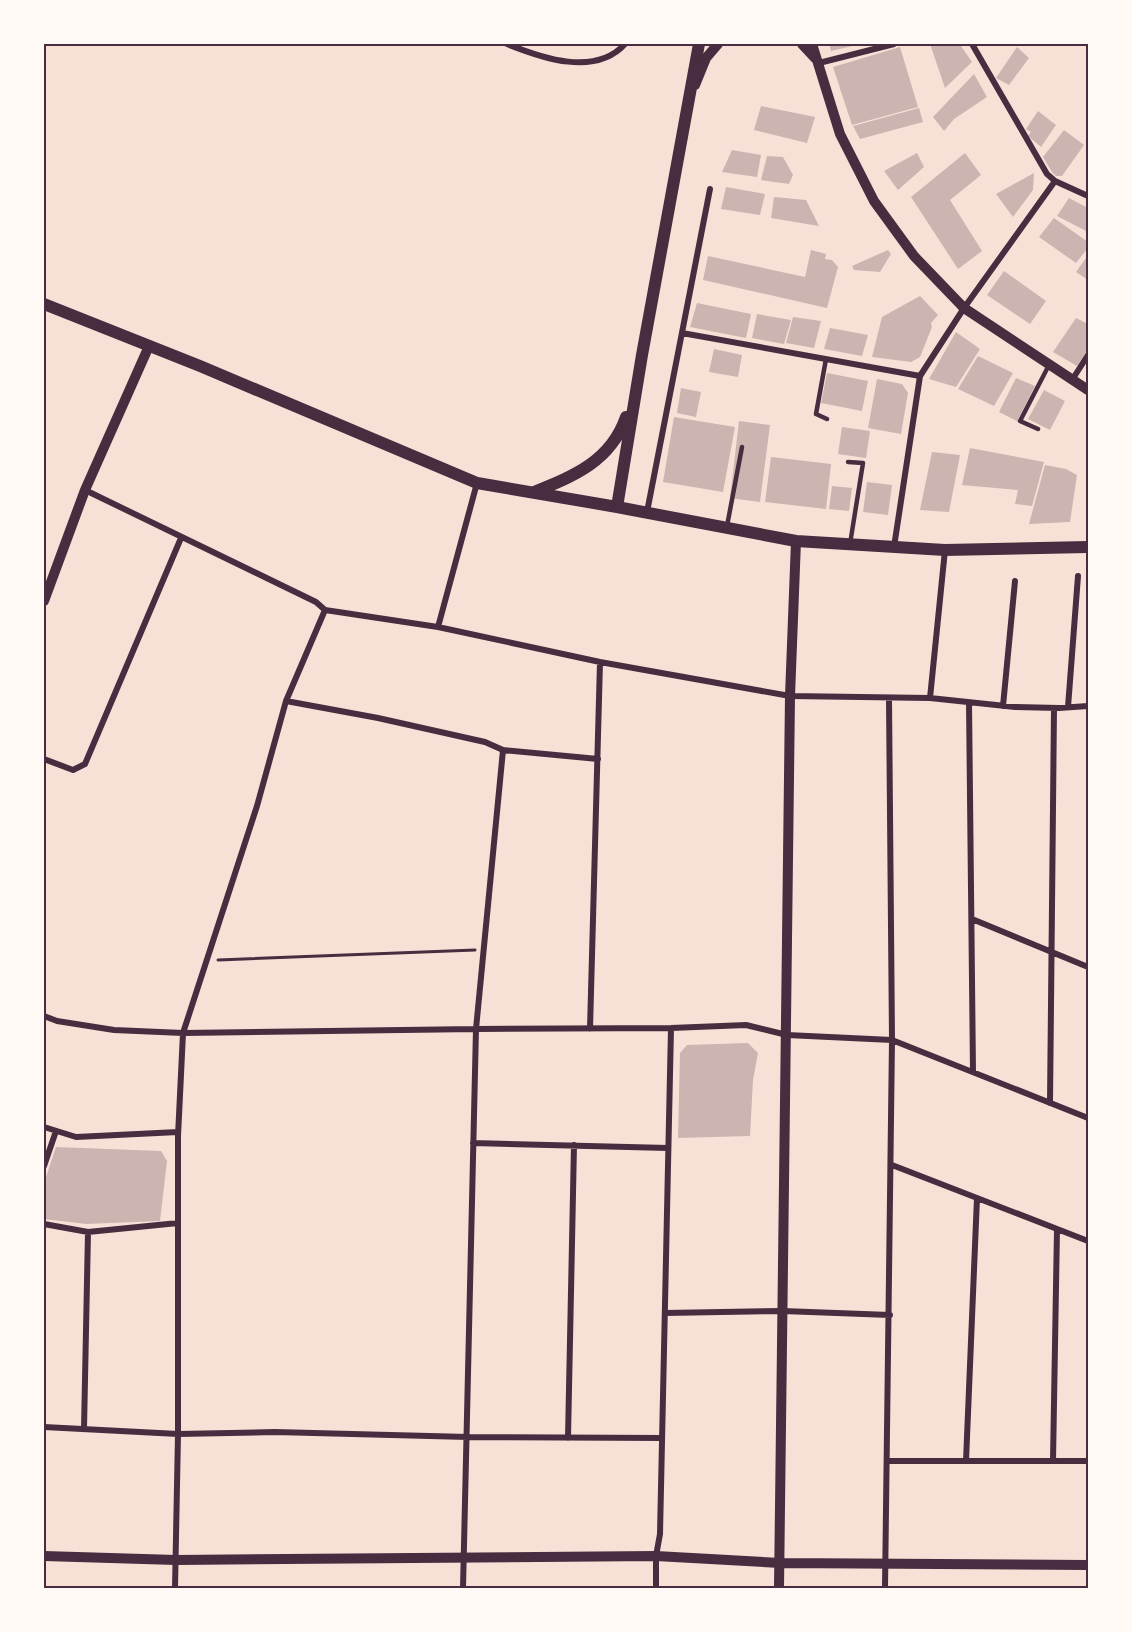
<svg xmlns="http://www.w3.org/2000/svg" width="1132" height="1632" viewBox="0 0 1132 1632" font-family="Quicksand,sans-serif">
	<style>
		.building { fill: #ccb4b1 }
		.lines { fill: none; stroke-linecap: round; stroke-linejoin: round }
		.path { stroke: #4a2c40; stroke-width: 3 }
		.service { stroke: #4a2c40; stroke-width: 4.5 }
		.minor { stroke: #4a2c40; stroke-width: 6 }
		.tertiary { stroke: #4a2c40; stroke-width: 10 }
		.secondary { stroke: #4a2c40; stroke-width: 12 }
		.neatline { fill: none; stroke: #4a2c40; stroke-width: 2 }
	</style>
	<rect width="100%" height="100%" fill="#f7e1d7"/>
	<path class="building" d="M829,44H861L831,51Z
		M930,44H956L961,46L972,62L945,88Z
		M900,47L918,107L852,125L833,67Z
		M1017,47L1029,58L1009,85L996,78Z
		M974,74L987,97L954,119L944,131L933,117Z
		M761,106L815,117L807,143L754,130Z
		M919,108L923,122L860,139L853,126Z
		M1038,111L1056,125L1041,147L1028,136L1031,132L1026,129Z
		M1064,130L1084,145L1062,176H1056L1052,172L1043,157Z
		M732,150L761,155L757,177L722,172Z
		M917,153L924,167L898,190L884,171Z
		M965,153L981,175L950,200L982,251L958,269L911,197Z
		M767,156L783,157L793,175L789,184L761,180Z
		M1034,173L1033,190L1013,217L996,194Z
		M726,187L765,194L760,215L721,209Z
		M774,197L806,200L819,226L771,218Z
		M1069,198L1088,208V232L1057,216Z
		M1054,218L1088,242V248L1076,263L1039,237Z
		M811,250L826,254L825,259L832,260L838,267L827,308L703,280L708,256L805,277Z
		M888,250L891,254L880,272L854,270L852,266Z
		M1088,255V280L1076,272Z
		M1004,271L1046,301L1030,324L987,295Z
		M920,296L938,315L931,323L932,327L920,357L911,362L872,357L882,317Z
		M697,303L751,314L746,338L690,327Z
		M757,314L791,320L784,344L752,338Z
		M793,317L821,321L814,348L786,343Z
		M1076,318L1088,324V349L1077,366L1053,352Z
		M830,328L868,335L862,356L824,349Z
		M956,332L980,349L956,387L929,379Z
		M714,349L742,355L738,377L709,372Z
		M978,356L1013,373L994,406L958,389Z
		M827,373L868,381L862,411L821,403Z
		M1016,378L1035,386L1017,421L999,412Z
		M877,379L902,384L908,393L901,434L868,428Z
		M681,388L701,392L696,417L677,413Z
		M1044,390L1065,401L1050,430L1028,419Z
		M674,417L735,427L723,492L663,482Z
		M739,421L770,425L760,502L730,498Z
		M842,427L870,431L866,458L838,454Z
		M970,448L1044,462L1032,506L1015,504L1018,490L962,485Z
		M932,452L960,455L949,512L920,510Z
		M771,457L831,464L826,509L765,502Z
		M1045,465L1066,469L1077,475L1070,522L1029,524Z
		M867,482L892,485L888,515L863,512Z
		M832,486L852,488L849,511L829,509Z
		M748,1043L758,1053L753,1080L750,1136L678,1138L680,1053L687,1045Z
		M56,1147L161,1151L167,1161L160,1221L86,1224L44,1219V1183Z"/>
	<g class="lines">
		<path class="path" d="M218,960L475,950"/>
		<path class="service" d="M826,359L816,414L827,419
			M1038,429L1020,421L1049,365
			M848,462L863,463L850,544
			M727,526L742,447"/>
		<path class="minor" d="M507,44C542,58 595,77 625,44
			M972,44L1047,174L1055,181L1088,196
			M819,63L894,44
			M682,333L920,376
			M1072,380L1088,355
			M85,490L316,602L325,610L438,627L600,662L790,696L930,698L1015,707L1059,708L1088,706
			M647,512L710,189
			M894,547L920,376L964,308L1055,181
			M438,627L477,483
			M930,698L945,550
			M286,701L378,718L485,742L503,750L476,1029L463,1588
			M969,703L973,1072
			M1003,706L1015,581
			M1068,707L1078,576
			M503,750L598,759
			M44,759L73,770L85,764L181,538
			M972,919L1088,967
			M44,1016L57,1021L114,1030L183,1033L476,1029L671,1028L746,1025L787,1035L892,1040L1088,1118
			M590,1029L600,662
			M1050,1103L1054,708
			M44,1127L76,1137L178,1132
			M473,1143L668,1148
			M892,1165L1088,1241
			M44,1166L56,1131
			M44,1224L88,1232L178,1223
			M665,1313L783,1311L890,1315
			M44,1427L178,1434L275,1432L468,1437L662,1438
			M84,1429L88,1232
			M568,1438L574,1145
			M887,1461H1088
			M966,1461L977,1198
			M1053,1461L1057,1229
			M175,1588L178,1434V1136L183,1033L257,806L286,701L325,610
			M656,1588V1556L660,1534L671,1028
			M885,1588L892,1040L889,699"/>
		<path class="tertiary" d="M802,44L815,58
			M812,44L840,134L874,201L914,256L964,308L1088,390
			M695,85L706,58L718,44
			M44,601L85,490L149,346
			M44,1556L176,1560L656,1556L780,1563L1088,1565
			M779,1588L790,696L796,541"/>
		<path class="secondary" d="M44,304L200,366L477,483L617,507L796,541L945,550L1088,547
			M534,492C574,476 611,461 626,417
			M617,507L642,355L699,44"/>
	</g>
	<rect width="1132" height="1632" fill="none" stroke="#fffaf5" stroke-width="90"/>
	<rect x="45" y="45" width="1042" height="1542" class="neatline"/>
</svg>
